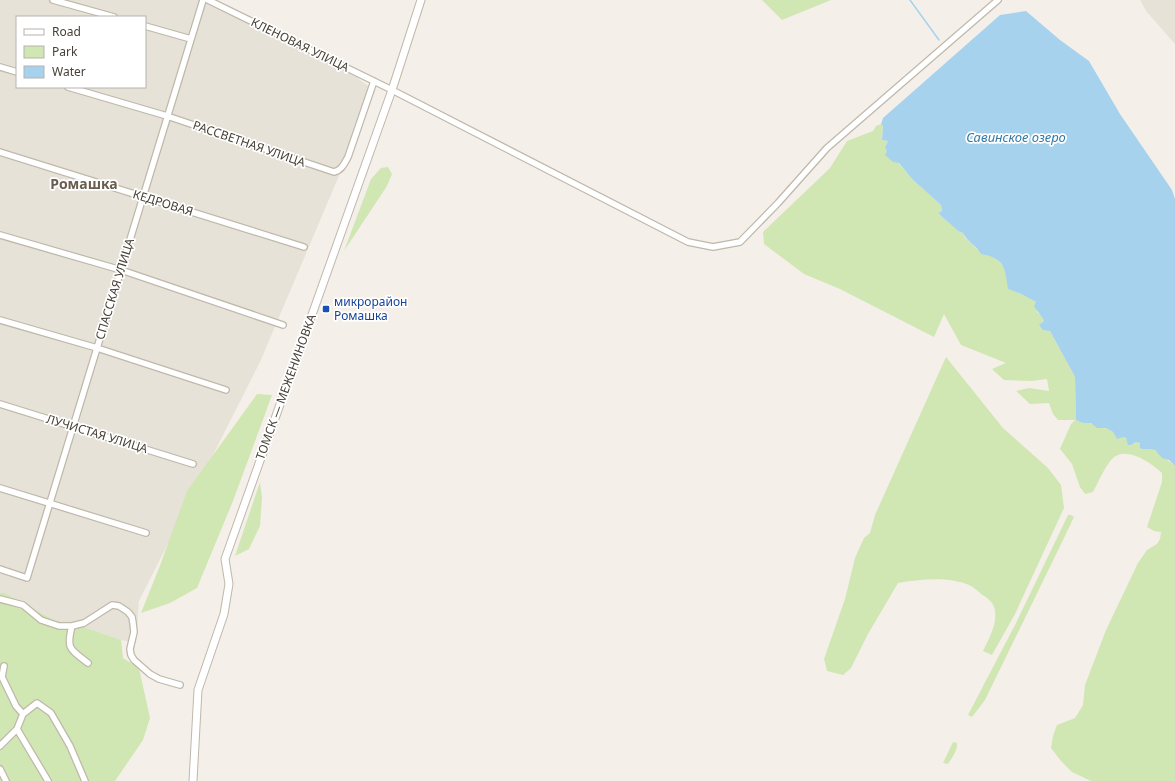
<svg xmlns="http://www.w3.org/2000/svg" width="1175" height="781" viewBox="0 0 1175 781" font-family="'Noto Sans',sans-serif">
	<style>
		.residential { fill: #e7e2d7; fill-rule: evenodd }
		.green { fill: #d0e6b3 }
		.water { fill: #a7d2ee }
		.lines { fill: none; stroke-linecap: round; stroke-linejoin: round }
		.stream { stroke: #a7d2ee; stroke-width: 1.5 }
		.minor-casing { stroke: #bfb8ab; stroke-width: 8 }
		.tertiary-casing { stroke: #bfb8ab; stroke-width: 9 }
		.minor { stroke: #fff; stroke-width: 5.5 }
		.tertiary { stroke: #fff; stroke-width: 7 }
		.transit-dot { fill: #1a4fb4; stroke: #fff; stroke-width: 1.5 }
		.labels { text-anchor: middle; stroke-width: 3.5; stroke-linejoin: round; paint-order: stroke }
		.street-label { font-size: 12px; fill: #474137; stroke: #fff }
		.transit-label { font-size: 12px; fill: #164399; stroke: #fff; text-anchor: start }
		.water-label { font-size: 13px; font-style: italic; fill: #3179a8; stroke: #fff }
		.quarter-label { font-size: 14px; font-weight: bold; fill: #6a5e4f; stroke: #fff }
	</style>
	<rect width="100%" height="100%" fill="#f4f0e9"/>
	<path class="residential" d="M0,0H201L356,77L375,91L260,362L139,601L136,643L121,640L84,627L54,620L5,593H0ZM17,17H145V87H17Z
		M1140,0H1175V44L1146,11Z"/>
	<path class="green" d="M762,0H831L782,20Z
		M881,124L883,126L882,140L888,141L885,147L912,179L941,205L942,211L938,213L958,231L963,233L965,238L977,249L998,259L1005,269L1009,289L1021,294L1036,302L1037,312L1042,316L1044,321L1039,326L1050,331L1075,377L1076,420C1081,422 1085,422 1090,423C1096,425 1100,429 1106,428L1113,432L1116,437H1124L1133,444L1136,442C1149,444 1165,458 1175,466V781H1091L1072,772L1061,761L1051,748L1053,736L1057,725L1075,718L1083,705L1085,685L1106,630L1138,563L1147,550L1157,544L1160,539L1161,532L1154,531L1147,527L1162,482V473C1151,463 1126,445 1112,459C1104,468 1099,481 1093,492L1085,494L1080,487L1072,464L1060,449L1071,424L1075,420H1058L1053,414L1049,403L1030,404L1016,391L1029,388L1049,391L1047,379L1032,381L1004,380L992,369L1006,363L961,345L944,314L934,337L840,289L804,274L764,244L763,232L830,168L847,141L873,131L876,126Z
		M388,167L392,174L387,186L344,251L371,179L381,168Z
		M946,357L1003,428L1048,468L1061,485L1064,508L1015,614L992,655L983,651C989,639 999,621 994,607C992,601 986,597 981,594C978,591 975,588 971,586C951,576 920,579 898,583L868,634L851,668L843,675L827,671L824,659L845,599L855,558L864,538L870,533L875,515Z
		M257,394L272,395L233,501L197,588L170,603L141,613L161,563L187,491Z
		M260,482L262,497L260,526L249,549L235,556Z
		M1068,515H1071L1074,517L1064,538L985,700L972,717L968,715L1016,623Z
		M0,593H5L54,620L84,627L121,640L123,658L139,668L150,718L143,740L115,781H0Z
		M953,742L957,743C958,750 952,758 948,764L943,763Z"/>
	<path class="water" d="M1026,11L1060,40L1089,61L1120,114L1172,190L1175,199V466L1169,460L1162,458L1155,450L1150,449H1142L1140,448V443L1136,442L1131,445H1128L1126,438L1123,437L1117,439L1113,432L1106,428H1097L1091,423H1083L1076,420L1075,377L1050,331L1043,330L1039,325L1044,321C1042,315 1037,312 1034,306L1036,302L1021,294L1008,289C1005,268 1005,258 981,254C977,246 967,242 963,233L958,231L938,213L942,211L941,205L912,179L899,163L893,162L885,155L887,151L885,147L888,141L882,140L883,126L881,124L883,118L1000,15Z"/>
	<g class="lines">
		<path class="stream" d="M910,0L939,40"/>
		<defs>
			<path id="minor" d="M53,0L114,17
				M208,0L392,90L688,242L713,247L740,242L778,203L827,148L998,0
				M145,26L191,39
				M0,67L17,72
				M68,87L167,116L334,172C342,170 344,164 348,157L374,81
				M0,152L304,247
				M0,235L121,270L283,325
				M0,320L97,348L226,390
				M0,404L193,464
				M0,488L146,533
				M0,569L27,578L203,0
				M0,599L23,605L41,620L59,626H72L84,623L112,605L119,606L128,612L132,617L133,623L134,632L130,649L131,655L134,660L150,674L159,679L180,685
				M72,626C66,649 70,649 88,663
				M4,666L2,677L16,706L23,714
				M17,729L48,781
				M0,746L17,729L23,714L37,703L51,713L70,746L85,781
				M0,769L6,781"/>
			<path id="tertiary" d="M193,781L198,690L224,614L229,584L225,559L392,90L421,0"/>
		</defs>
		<use href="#minor" class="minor-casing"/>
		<use href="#tertiary" class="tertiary-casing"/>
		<use href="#minor" class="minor"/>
		<use href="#tertiary" class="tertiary"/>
	</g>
	<rect class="transit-dot" x="322" y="305" width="8" height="8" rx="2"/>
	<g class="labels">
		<g class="street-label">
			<text transform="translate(300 45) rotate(26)" y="4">КЛЕНОВАЯ УЛИЦА</text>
			<text transform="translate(249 144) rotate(19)" y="4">РАССВЕТНАЯ УЛИЦА</text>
			<text transform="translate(163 203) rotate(17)" y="4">КЕДРОВАЯ</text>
			<text transform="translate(115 289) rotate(-73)" y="4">СПАССКАЯ УЛИЦА</text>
			<text transform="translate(286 387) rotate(-70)" y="4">ТОМСК — МЕЖЕНИНОВКА</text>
			<text transform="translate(97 434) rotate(17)" y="4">ЛУЧИСТАЯ УЛИЦА</text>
		</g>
		<g class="transit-label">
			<text x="334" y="306">микрорайон<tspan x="334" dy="14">Ромашка</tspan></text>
		</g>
		<g class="water-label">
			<text x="1016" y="142">Савинское озеро</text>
		</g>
		<g class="quarter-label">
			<text x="84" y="189">Ромашка</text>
		</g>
	</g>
	<rect x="16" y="16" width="130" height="72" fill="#ffffff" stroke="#b5b3af"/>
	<rect x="24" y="29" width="20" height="6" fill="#ffffff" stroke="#b5b3af"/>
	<text x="52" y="36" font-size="12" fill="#474137">Road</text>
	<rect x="24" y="46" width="20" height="12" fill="#d0e6b3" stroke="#b5b3af"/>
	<text x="52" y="56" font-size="12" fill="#474137">Park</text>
	<rect x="24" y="66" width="20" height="12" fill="#a7d2ee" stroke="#b5b3af"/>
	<text x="52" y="76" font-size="12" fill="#474137">Water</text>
</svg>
